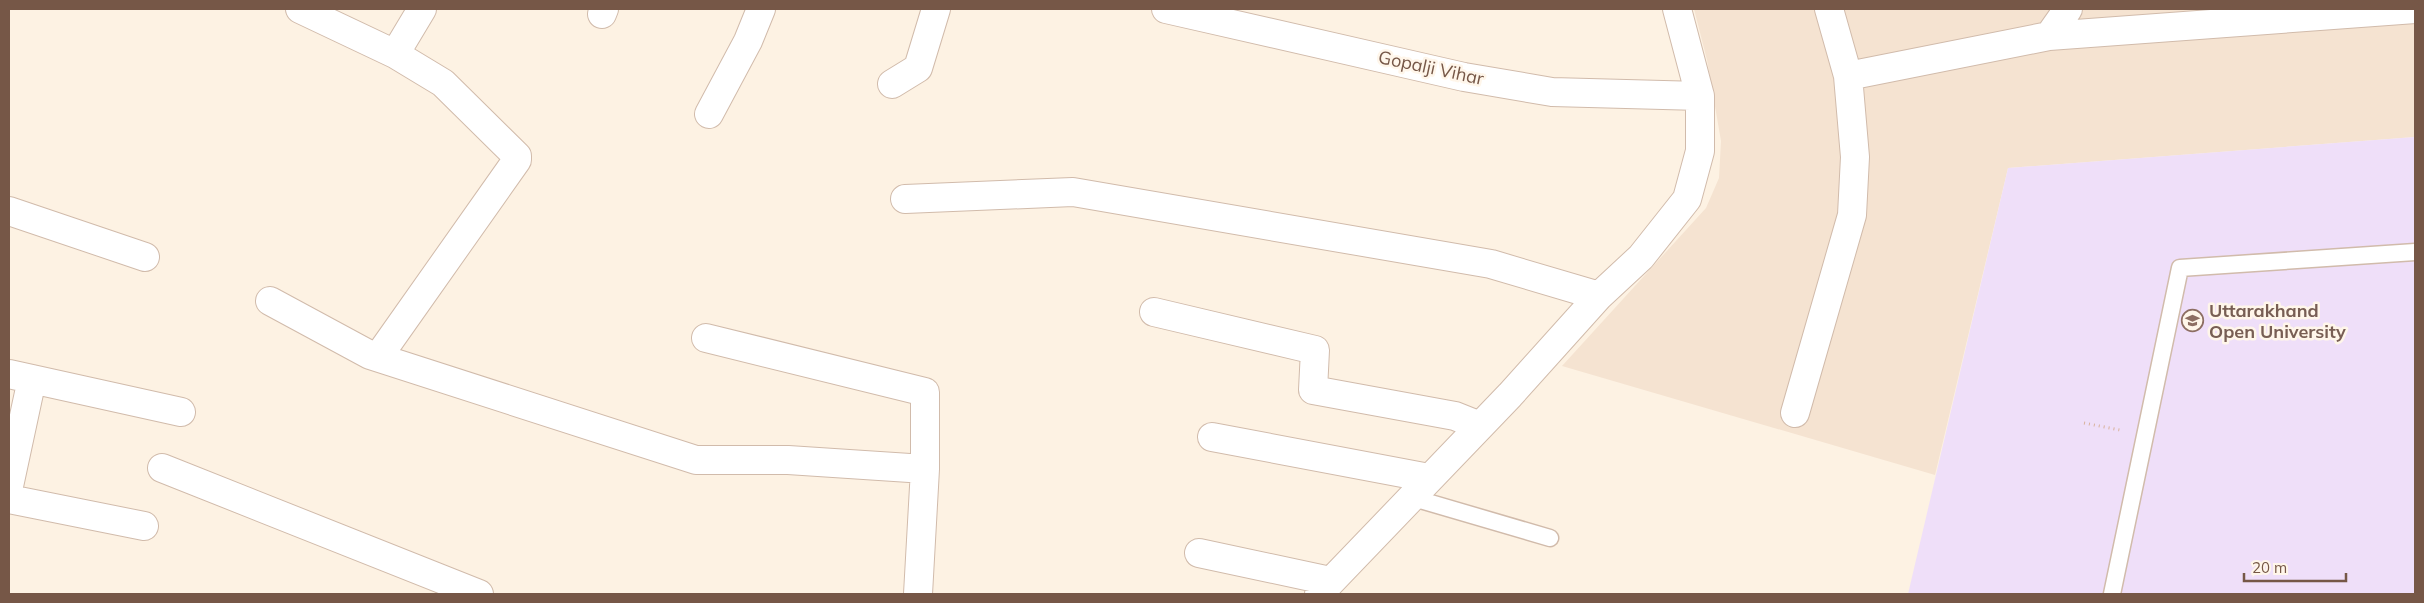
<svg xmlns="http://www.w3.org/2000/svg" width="2424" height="603" viewBox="0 0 2424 603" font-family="Mulish,sans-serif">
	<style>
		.residential { fill: #f5e3d1 }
		.education { fill: #efdff9 }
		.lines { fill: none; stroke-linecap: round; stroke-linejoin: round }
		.service-casing { stroke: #d1bbab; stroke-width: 19 }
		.minor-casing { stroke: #d1bbab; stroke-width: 30 }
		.path { stroke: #d9b29c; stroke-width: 3; stroke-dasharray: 1 4; stroke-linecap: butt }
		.service { stroke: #fff; stroke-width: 16 }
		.minor { stroke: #fff; stroke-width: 28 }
		.labels { text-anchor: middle; stroke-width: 5; stroke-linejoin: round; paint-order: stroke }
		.street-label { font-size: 18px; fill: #765747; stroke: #fff6ea }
		.education-label { font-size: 18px; font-weight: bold; fill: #785e54; stroke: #fff6ea; text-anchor: start }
	</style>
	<rect width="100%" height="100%" fill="#fdf2e3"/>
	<path class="residential" d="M1694,9H2415V137L2008,168L1935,475L1562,366L1706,208L1719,178L1721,141L1707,60Z"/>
	<path class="education" d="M2415,137V594H1908L2008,168Z"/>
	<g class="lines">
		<defs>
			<path id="service" d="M1410,497L1550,538
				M2112,594L2180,268L2415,252"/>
			<path id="minor" d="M300,9L395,54L443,83L517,156V160L378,357
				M1166,9L1464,77L1552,92L1700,96
				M602,14L604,9
				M2049,36L2068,9
				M395,54L422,9
				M1848,76L2049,36L2415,9
				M892,84L918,68L936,9
				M709,114L748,41L761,9
				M905,199L1073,192L1491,264L1599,296
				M9,211L145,257
				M270,301L370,355L696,460H788L925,469
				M1154,312L1315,350L1313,390L1455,416L1480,426
				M706,338L925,392V469L918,594
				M9,374L181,412
				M1795,413L1852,215L1855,157L1848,76L1829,9
				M1212,437L1429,478
				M162,468L479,594
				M9,486L32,379
				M9,499L144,526
				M1199,553L1330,581
				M1319,594L1510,395L1599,296L1641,257L1687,199L1700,151V96L1677,9"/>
		</defs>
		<use href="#service" class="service-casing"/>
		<use href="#minor" class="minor-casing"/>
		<path class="path" d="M2084,423L2120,430"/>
		<use href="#service" class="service"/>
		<use href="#minor" class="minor"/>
	</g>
	<defs>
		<symbol id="university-ring" viewBox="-11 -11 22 22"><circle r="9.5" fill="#fff6ea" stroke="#8d6e63" stroke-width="1.5"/><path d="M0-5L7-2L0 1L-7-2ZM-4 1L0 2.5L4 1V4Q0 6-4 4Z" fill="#8d6e63"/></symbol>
	</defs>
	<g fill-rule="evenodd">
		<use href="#university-ring" x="2180" y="308" width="25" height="25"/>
	</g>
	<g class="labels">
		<g class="street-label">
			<text transform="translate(1431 68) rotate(12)" y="6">Gopalji Vihar</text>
		</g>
		<g class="education-label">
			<text x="2209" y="317">Uttarakhand<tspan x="2209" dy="21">Open University</tspan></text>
		</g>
	</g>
	<rect width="2424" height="603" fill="none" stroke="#765747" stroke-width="20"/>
	<path d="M2244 573v8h102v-8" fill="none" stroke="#765747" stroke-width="2.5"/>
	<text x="2252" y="573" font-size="15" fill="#765747" stroke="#fff6ea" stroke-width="4" paint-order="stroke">20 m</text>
</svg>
